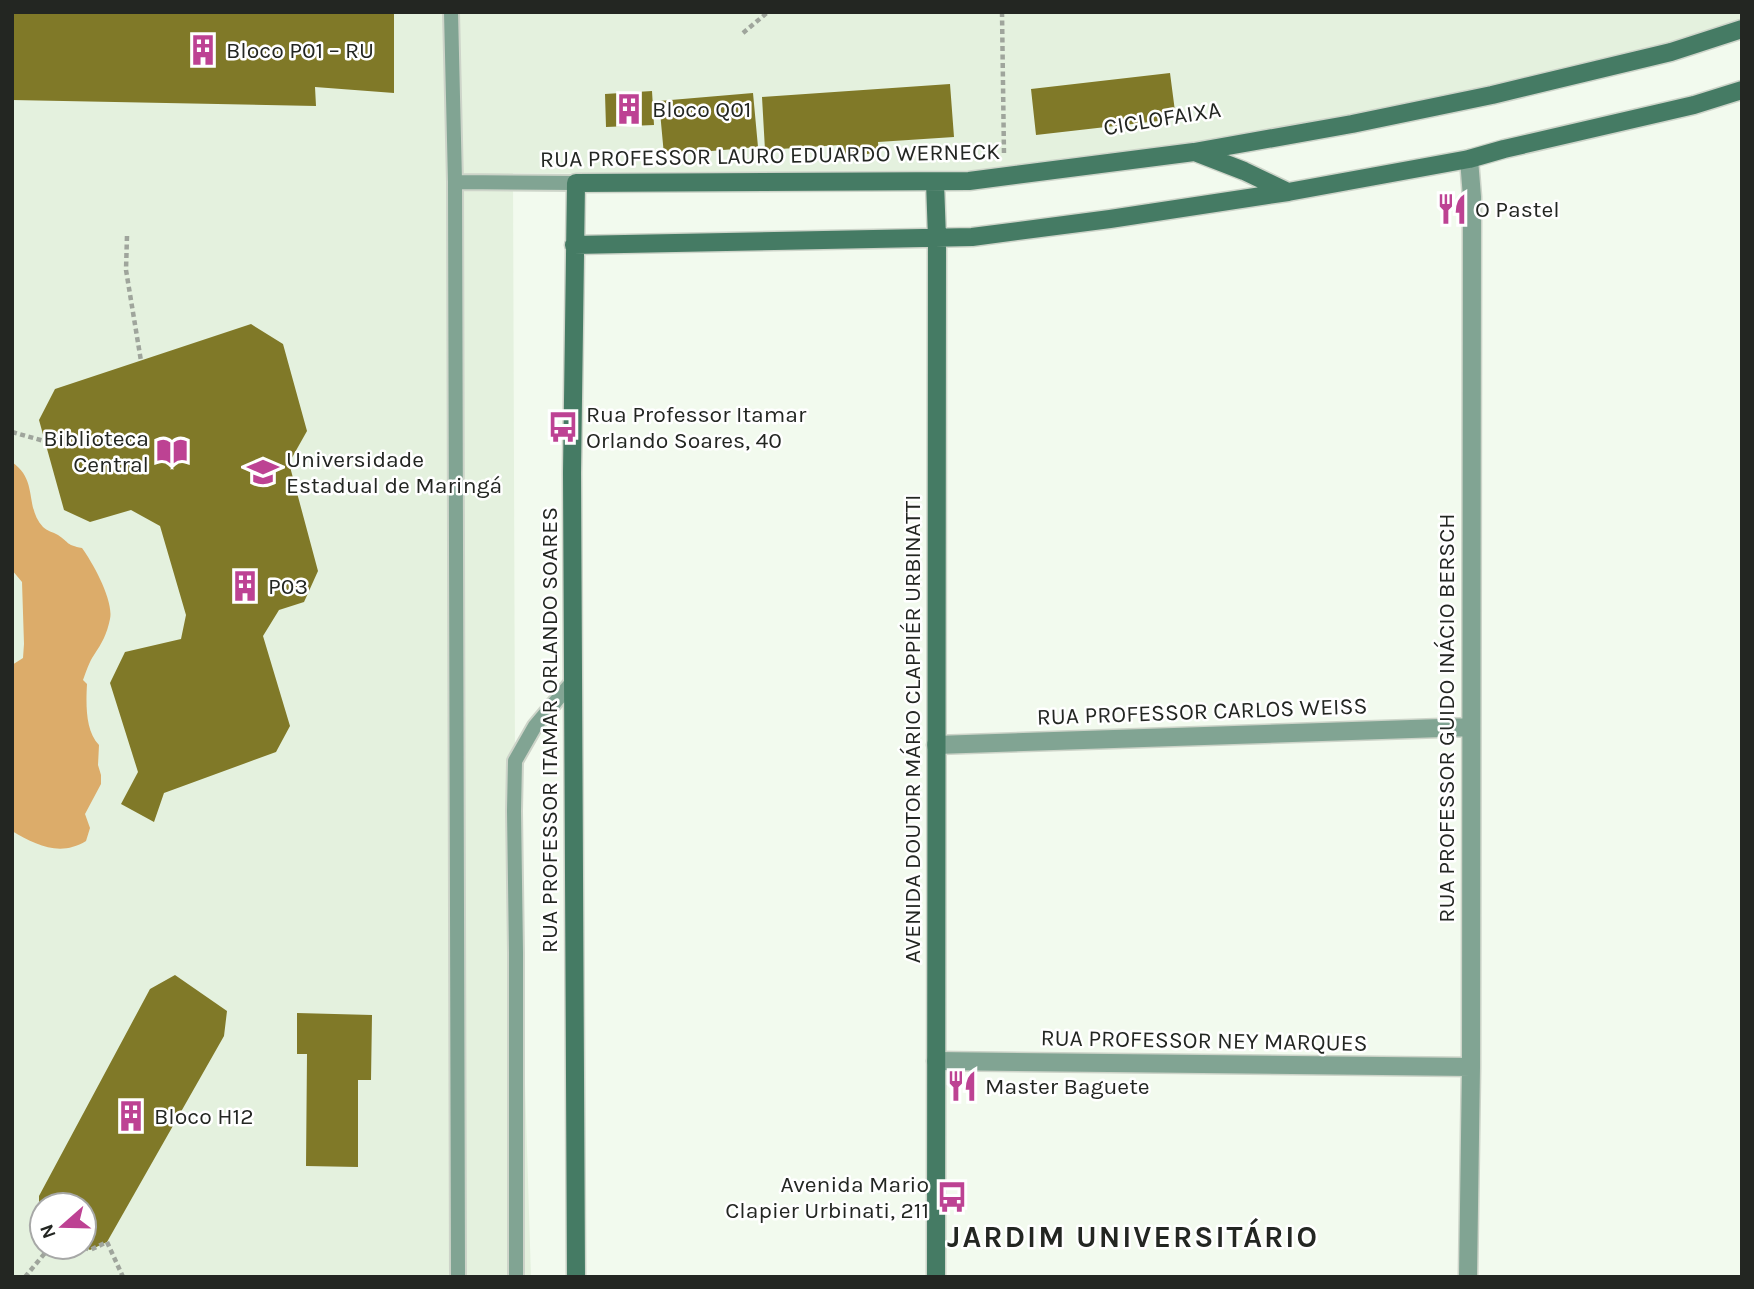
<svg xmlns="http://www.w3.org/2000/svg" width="1754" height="1289" viewBox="0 0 1754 1289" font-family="Karla,sans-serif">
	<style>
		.built { fill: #e4f1de; fill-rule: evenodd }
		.forest { fill: #dcac6a }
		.building { fill: #807928 }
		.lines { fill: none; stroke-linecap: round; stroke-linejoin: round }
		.lane-casing { stroke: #cdd4c9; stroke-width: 18 }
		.street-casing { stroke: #cdd4c9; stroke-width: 21 }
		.secondary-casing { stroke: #cdd4c9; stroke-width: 21 }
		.path { stroke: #9fa59c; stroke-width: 4.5; stroke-dasharray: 5 3.5; stroke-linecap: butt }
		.lane { stroke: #81a493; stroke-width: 14 }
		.street { stroke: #81a493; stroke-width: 18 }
		.secondary { stroke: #457b64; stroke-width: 18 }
		.labels { text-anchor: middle; stroke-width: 5; stroke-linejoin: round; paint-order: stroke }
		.poi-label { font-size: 23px; fill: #232622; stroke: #fff; text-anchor: start }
		.street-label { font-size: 23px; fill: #232622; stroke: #fff }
		.district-label { font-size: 30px; font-weight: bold; letter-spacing: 2px; fill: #232622; stroke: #fff }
	</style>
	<rect width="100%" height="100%" fill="#f2faee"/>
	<path class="built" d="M12,12H1742V23L1669,47L1336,119L1013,172L938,176L513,173L515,761L531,1277H12ZM42,1205H84V1247H42Z"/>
	<path class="forest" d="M12,462C39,481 24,506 43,527C47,531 53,532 58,535C70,543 66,545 82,548C93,563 114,601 110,619C107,634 102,643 94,655C89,662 86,672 83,680L87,684C86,703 85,731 99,745L98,765L101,775V784L85,814L90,828L86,841C60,857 36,845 12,831V665L23,658L24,644L22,582L12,570Z"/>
	<path class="building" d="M12,12H394V93L315,87L316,106L12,100Z
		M1170,73L1176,119L1036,135L1031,89Z
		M950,84L954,137L878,142L879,153L841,156L840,145L765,150L762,97Z
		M652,91L654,125L606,127L605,94Z
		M753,93L758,147L664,155L659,101Z
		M251,324L283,344L307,431L289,463L318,571L304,602L279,610L263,636L290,726L276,752L164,793L154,822L121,804L138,772L110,683L125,652L181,639L186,615L160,526L131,510L90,522L64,510L39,420L55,389Z
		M175,975L227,1011L224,1036L107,1242L90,1250L84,1247V1205H42V1220L39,1218V1196L150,989Z
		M297,1013L372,1015L371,1080H358V1167L306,1166L307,1054H297Z"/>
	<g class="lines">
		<defs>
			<path id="lane" d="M451,12L455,182L458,1277
				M455,182L576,183
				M516,1277V953L514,811L515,761L535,726L573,681"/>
			<path id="street" d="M936,745L1471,727
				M936,1061L1471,1067
				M1468,1277L1471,1067L1472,197L1469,159"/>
			<path id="secondary" d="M1195,152L1244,171L1288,192
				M935,182L937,238L936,1277
				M574,245L972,237L1110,219L1288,192L1469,159L1504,149L1694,105L1742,90
				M576,1277L572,473L576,183L969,181L1194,152L1352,124L1492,95L1671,52L1742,29"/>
		</defs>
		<use href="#lane" class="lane-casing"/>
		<use href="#street" class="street-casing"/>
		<use href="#secondary" class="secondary-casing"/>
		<path class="path" d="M1002,12L1004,155
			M743,33L768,12
			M127,236L126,270L141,361
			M12,432L44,441
			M84,1247L90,1250L107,1242L123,1277
			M25,1277L50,1247"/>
		<use href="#lane" class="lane"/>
		<use href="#street" class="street"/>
		<use href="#secondary" class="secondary"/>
	</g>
	<defs>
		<symbol id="building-bare" viewBox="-9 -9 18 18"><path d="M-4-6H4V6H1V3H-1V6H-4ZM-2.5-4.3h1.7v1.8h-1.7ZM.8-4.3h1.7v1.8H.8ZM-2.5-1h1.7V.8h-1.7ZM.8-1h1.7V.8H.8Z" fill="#bd4293" stroke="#fff" stroke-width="2.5" paint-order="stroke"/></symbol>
		<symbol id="restaurant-bare" viewBox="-9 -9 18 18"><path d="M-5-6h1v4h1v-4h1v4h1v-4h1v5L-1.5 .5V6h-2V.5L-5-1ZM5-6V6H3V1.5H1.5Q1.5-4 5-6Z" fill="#bd4293" stroke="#fff" stroke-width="2.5" paint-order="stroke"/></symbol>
		<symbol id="bus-bare" viewBox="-9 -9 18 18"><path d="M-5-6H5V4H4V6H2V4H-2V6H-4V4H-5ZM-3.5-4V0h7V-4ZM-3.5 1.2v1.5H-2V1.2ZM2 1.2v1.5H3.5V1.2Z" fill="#bd4293" stroke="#fff" stroke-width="2.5" paint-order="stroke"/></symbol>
		<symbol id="library-bare" viewBox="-9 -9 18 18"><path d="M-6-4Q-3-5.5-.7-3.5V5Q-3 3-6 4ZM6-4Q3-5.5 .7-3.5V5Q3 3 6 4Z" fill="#bd4293" stroke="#fff" stroke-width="2.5" paint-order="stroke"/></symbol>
		<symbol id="university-bare" viewBox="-9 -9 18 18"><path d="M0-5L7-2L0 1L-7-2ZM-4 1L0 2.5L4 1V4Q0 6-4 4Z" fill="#bd4293" stroke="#fff" stroke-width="2.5" paint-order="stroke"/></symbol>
	</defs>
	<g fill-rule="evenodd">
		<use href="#building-bare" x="181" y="28" width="44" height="44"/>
		<use href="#building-bare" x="607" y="87" width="44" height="44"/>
		<use href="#restaurant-bare" x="1430" y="187" width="44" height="44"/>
		<use href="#bus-bare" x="541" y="405" width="44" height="44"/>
		<use href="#library-bare" x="150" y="429" width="44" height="44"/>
		<use href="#university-bare" x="241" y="450" width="44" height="44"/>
		<use href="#building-bare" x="223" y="564" width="44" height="44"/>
		<use href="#restaurant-bare" x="940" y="1064" width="44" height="44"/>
		<use href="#building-bare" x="109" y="1094" width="44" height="44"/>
		<use href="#bus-bare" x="930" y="1175" width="44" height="44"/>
	</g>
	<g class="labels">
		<g class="poi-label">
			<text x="226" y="58">Bloco P01 – RU</text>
			<text x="652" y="117">Bloco Q01</text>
			<text x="1475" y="217">O Pastel</text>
			<text x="586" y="422">Rua Professor Itamar<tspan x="586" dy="26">Orlando Soares, 40</tspan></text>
			<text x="149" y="446" text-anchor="end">Biblioteca<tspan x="149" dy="26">Central</tspan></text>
			<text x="286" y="467">Universidade<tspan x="286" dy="26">Estadual de Maringá</tspan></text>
			<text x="268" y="594">P03</text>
			<text x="985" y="1094">Master Baguete</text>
			<text x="154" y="1124">Bloco H12</text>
			<text x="929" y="1192" text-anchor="end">Avenida Mario<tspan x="929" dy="26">Clapier Urbinati, 211</tspan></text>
		</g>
		<g class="street-label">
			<text transform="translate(1162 118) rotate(-9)" y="8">CICLOFAIXA</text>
			<text transform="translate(770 155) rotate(-1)" y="8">RUA PROFESSOR LAURO EDUARDO WERNECK</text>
			<text transform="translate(1202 711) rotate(-2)" y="8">RUA PROFESSOR CARLOS WEISS</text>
			<text transform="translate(1446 718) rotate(-90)" y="8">RUA PROFESSOR GUIDO INÁCIO BERSCH</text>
			<text transform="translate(912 729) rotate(-90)" y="8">AVENIDA DOUTOR MÁRIO CLAPPIÉR URBINATTI</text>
			<text transform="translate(549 730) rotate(-90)" y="8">RUA PROFESSOR ITAMAR ORLANDO SOARES</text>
			<text transform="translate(1204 1040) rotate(1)" y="8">RUA PROFESSOR NEY MARQUES</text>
		</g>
		<g class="district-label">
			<text x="1133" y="1247">JARDIM UNIVERSITÁRIO</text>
		</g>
	</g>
	<rect width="1754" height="1289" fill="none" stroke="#232622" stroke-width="28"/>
	<g transform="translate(63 1226) rotate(250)"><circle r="33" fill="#ffffff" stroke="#a7a8a7" stroke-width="2"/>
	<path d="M0-5L12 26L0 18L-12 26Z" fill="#bd4293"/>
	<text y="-10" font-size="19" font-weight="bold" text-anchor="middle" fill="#232622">N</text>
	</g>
</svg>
